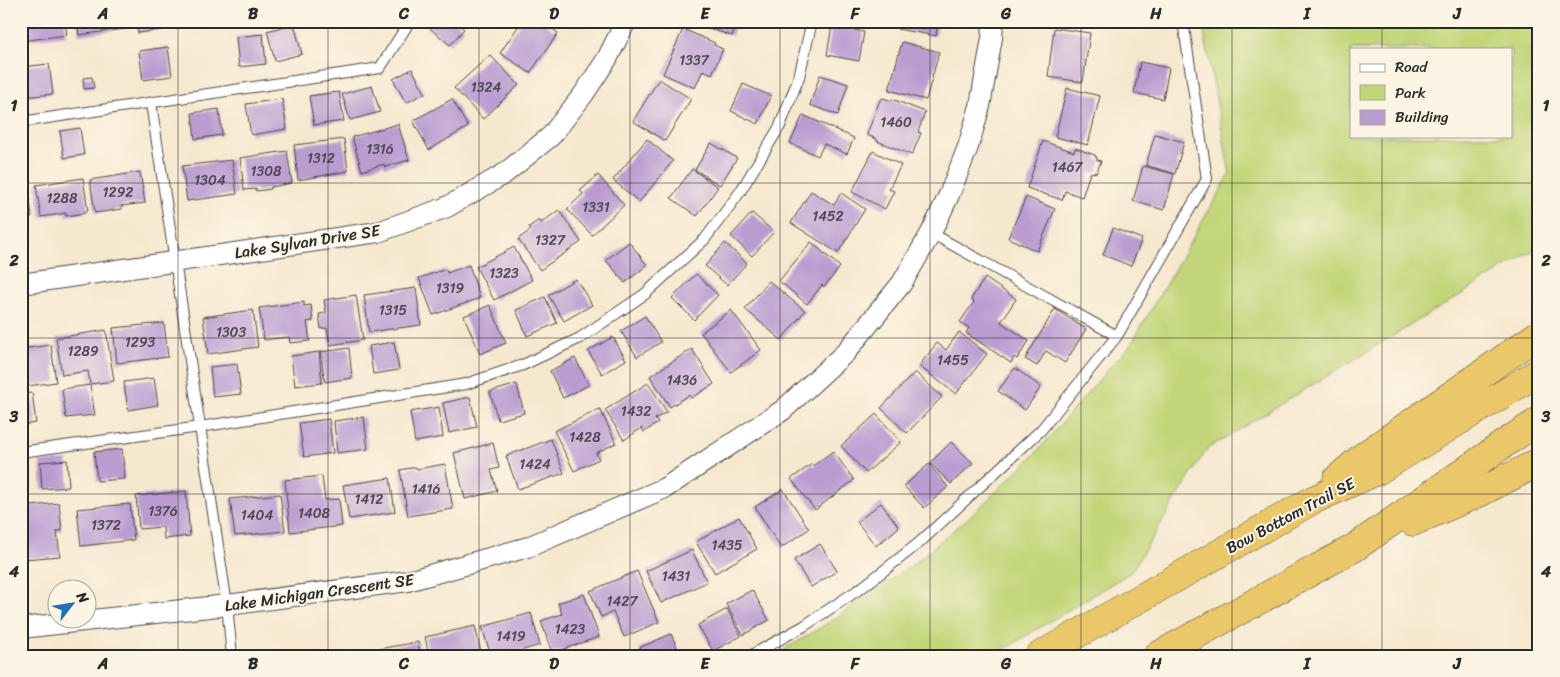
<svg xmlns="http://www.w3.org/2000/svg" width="1560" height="677" viewBox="0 0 1560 677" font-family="Sriracha,sans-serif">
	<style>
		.green { fill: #c2d679; stroke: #768052; fill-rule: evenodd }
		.building { fill: #bb9cd1 }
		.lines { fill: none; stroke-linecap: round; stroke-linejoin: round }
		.lane-casing { stroke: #494744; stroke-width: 12 }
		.street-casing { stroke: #494744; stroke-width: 22 }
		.highway-casing { stroke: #494744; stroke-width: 29 }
		.lane { stroke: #fff; stroke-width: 10 }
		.street { stroke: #fff; stroke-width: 20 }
		.highway { stroke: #eac769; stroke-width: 28 }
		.grid { fill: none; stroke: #2b2b2b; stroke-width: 1; stroke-opacity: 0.55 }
		.labels { text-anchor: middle; stroke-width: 4; stroke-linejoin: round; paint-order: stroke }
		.number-label { font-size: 14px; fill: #4f4754 }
		.street-label { font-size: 16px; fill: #2b2b2b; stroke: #fcf5e5 }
		.neatline { fill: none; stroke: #2b2b2b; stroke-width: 2 }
		.grid-label { font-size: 16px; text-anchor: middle; font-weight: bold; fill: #2b2b2b }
	</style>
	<rect width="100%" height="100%" fill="#fcf5e5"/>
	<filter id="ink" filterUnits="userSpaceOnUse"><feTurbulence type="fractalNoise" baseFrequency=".02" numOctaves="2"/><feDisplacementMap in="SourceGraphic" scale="10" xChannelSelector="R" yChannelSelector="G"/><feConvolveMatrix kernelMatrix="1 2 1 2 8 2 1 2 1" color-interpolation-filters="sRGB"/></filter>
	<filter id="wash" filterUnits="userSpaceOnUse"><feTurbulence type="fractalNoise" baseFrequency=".0096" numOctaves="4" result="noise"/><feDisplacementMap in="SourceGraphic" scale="20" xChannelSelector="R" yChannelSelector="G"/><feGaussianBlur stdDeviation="1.12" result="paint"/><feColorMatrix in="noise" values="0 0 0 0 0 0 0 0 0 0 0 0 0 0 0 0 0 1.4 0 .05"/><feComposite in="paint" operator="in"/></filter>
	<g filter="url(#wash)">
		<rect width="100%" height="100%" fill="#f6e8cf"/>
		<path class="green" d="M1202,21H1539V247L1207,449L1131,572L993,656H774L833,620L915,563L976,511L1035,454L1111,366L1130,346L1230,174ZM1351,49H1511V136H1351Z"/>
		<g id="blocks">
			<path class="building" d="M21,21H65L67,35L21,41Z
				M77,21H129L130,28L79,35Z
				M136,21H189L190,26L138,33Z
				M208,21H234L235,22L208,26Z
				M270,21H288V22L272,26Z
				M431,21H455L464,29L450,45L427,26Z
				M522,21H541L558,33L530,73L500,53Z
				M700,21H737L732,36L699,25Z
				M760,21H793L791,29Z
				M898,21H938L936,36L897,29Z
				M294,24L302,54L275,61L267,31Z
				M832,25L864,32L859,61L827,55Z
				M1054,28L1090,33L1083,82L1048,77Z
				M683,29L715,43L714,45L723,49L712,74L703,70L695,88L663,74Z
				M263,34L266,64L239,67L236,37Z
				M902,42L939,52L926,100L889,90Z
				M168,47L172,76L143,80L139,51Z
				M490,55L519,85L483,119L454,88Z
				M1140,62L1169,68L1163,99L1134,93Z
				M49,64L53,94L24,97L21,67Z
				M412,69L425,93L406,103L393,79Z
				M820,75L848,84L838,115L810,105Z
				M92,77L94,88L84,89L83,78Z
				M659,79L691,99L665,141L633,121Z
				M743,84L771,96L758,124L731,111Z
				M372,86L380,112L350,120L342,94Z
				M1067,88L1100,96L1088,145L1055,137Z
				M339,92L344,121L314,125L309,96Z
				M883,98L892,101V99L925,112L918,132L921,133L912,155L877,141V139L867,135V134L880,100Z
				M282,99L287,129L251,135L246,104Z
				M452,99L468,127L429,150L413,121Z
				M219,109L222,135L195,139L192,113Z
				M803,115L854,138L847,154L824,144L818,156L790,143Z
				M398,124L409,160L385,167L384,164L362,171L352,137Z
				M80,128L84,155L64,158L60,131Z
				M1155,134L1184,142L1175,174L1146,165Z
				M21,137H24L28,166L21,167Z
				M344,139L348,171L298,180L294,145Z
				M647,139L673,161L639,202L613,180Z
				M1043,141L1074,152L1075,148L1095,155V157H1097V160L1101,161L1097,172L1090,173L1082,197L1065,191L1062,200L1027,188Z
				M711,143L737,158L720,185L695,170Z
				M287,151L292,183L271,187V189L256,191V189L244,190L240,158Z
				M873,151L901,165L889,189L894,191L885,209L852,192Z
				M232,160L237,194L187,201L182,166Z
				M1143,166L1174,174L1164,210L1133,201Z
				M692,169L718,187L697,216L671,198Z
				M140,172L145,203L121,206L122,209L95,213L90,180Z
				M598,175L624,205L592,235L567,209L583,194L580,191Z
				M83,178L88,211H85V213L66,216V213L41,217L36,185Z
				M28,184L32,217L21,218V185Z
				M811,191L834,205L841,193L865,209L838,253L791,223Z
				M1026,197L1055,209L1037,251L1008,238Z
				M559,210L581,242L540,270L518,239L531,230L529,227L539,220L541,223Z
				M752,213L774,232L752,256L731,236Z
				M1113,228L1142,239L1131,266L1103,255Z
				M629,242L647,265L625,283L606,260Z
				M811,242L840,267L824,287L822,285L807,304L779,281Z
				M725,243L747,263L727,285L705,266Z
				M514,247L532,280L494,300L476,267Z
				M469,265L480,298L433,315L419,278L446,269L447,273Z
				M696,274L718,295L694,320L672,298Z
				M985,278L1016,299L1001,322L1029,341L1017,359L1014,357L1011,363L966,333L969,328L960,322L974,302L971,299Z
				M576,279L592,305L564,321L548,295Z
				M769,281L805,311L781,340L745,309Z
				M416,288L421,325L369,332L364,295Z
				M356,295L363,340L330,345L327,328L321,329L319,314L326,313L324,300Z
				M545,297L557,323L527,336L516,310Z
				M304,302V306L311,305L313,321L307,322L310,341L290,343L289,337L264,340L259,308Z
				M490,305L506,343L480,354L464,316Z
				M1055,309L1086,329L1065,363L1046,351L1037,366L1025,359Z
				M253,310L258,347L208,354L203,317Z
				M731,310L761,350L731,372L701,333Z
				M645,316L661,342L637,357L621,331Z
				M164,323L168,357L117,363L113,328Z
				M106,330L114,381L90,384L88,371L62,375L56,338Z
				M959,332L987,354L956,394L919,366L937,343L946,350Z
				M613,337L626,360L602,374L588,351Z
				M394,342L399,370L373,374L369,346Z
				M51,345L56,382L21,387V349Z
				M349,348L352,378L325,382L320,352Z
				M692,349L714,384L691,398L689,395L670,407L650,376Z
				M319,352L322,383L295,386L291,356Z
				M575,358L589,385L563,398L550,371Z
				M237,364L241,394L213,397L210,367Z
				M1015,368L1041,387L1025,410L998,391Z
				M915,372L942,397L907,433L881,408Z
				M154,378L158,405L128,410L124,382Z
				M648,383L667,412L655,419L658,423L644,432L642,428L624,440L605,410Z
				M517,384L524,413L498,420L490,392Z
				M90,385L95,415L66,418L62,389Z
				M32,393L36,423L21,425V394Z
				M470,397L477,427L449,433L443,403Z
				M439,407L443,437L415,442L410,412Z
				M600,409L616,443L596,453L599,459L574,471L554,431Z
				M876,414L901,442L866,473L841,446Z
				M364,417L368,449L337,453L334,421Z
				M329,419L333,453L304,457L299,423Z
				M551,439L564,473L518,489L506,456Z
				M951,442L973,463L951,484L930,463Z
				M493,443L499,468L491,470L497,491L465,499L454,453Z
				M122,449L125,479L97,481L94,452Z
				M833,451L854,480L815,510L791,479L812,464L813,466Z
				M67,460L69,487L42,489L40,462Z
				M445,464L453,509L408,516L400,470L416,467L417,469Z
				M929,464L948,487L924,508L904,486Z
				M322,476L325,500L339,499L342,526L290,532L285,480Z
				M390,478L395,512L349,519L343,485Z
				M783,489L809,529L781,548L755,507Z
				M186,491L190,536L164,539L163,527L139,529L136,496Z
				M280,494L285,531L235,536L230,499Z
				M59,503L62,531H57L60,556L25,559L21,507Z
				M881,503L899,527L876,546L857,522Z
				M130,504L134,540L81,546L77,509Z
				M739,517L757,549L715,573L696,542Z
				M820,544L837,571L811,587L794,560Z
				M692,550L707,582L661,603L646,571Z
				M637,571L659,622L624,637L613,612L601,617L590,591Z
				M752,590L769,620L743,635L726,604Z
				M584,594L599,637L552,653L541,621L562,614L558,603Z
				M727,609L741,636L713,651L698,625Z
				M531,613L540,645L503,656H491L482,627Z
				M475,626L482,656H429L425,637Z
				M671,634L681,656H642L639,648Z
				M418,642L420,656H368L367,651Z"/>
		</g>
	</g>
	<g filter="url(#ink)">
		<use href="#blocks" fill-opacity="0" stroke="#494744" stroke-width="1"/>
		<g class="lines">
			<defs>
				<path id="lane" d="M151,103L227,605L232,656
					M21,122L380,68L410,21
					M931,233L1117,336
					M21,452L200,427L466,384L523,365L580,338L645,294L705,239L740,192L780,126L799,77L812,21
					M750,656L804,626L864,586L919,543L1041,430L1117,336L1207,179L1183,21"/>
				<path id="street" d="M21,284L378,232L447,207L504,174L551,136L583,95L607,59L626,21
					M21,628L227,605L408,581L528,547L665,488L783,410L846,352L902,283L931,233L949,195L968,147L980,106L992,38L993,21"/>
				<path id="highway" d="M1337,479L1361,458L1539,334
					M1413,522L1479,493L1539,462
					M1039,656L1313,500L1379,470L1539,372
					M1157,656L1354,548L1508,441L1539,421"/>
			</defs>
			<use href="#lane" class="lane-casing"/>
			<use href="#street" class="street-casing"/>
			<use href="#highway" class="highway-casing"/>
			<use href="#lane" class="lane"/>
			<use href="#street" class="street"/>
			<use href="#highway" class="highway"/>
		</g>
	</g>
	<path class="grid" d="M178,21V656M328,21V656M479,21V656M630,21V656M780,21V656M930,21V656M1081,21V656M1232,21V656M1382,21V49M1382,136V656M21,183H1539M21,338H1539M21,494H1539"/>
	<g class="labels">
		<g class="number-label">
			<text x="694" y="65">1337</text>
			<text x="486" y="92">1324</text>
			<text x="896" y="127">1460</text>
			<text x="380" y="154">1316</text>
			<text x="321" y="163">1312</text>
			<text x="1067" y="172">1467</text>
			<text x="266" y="176">1308</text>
			<text x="210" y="185">1304</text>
			<text x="118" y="197">1292</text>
			<text x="62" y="203">1288</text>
			<text x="596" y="212">1331</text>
			<text x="828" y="221">1452</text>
			<text x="550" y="245">1327</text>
			<text x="504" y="278">1323</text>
			<text x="450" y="293">1319</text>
			<text x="393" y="315">1315</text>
			<text x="231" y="337">1303</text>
			<text x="140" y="347">1293</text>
			<text x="83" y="356">1289</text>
			<text x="953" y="365">1455</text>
			<text x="682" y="385">1436</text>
			<text x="636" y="416">1432</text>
			<text x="585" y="442">1428</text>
			<text x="535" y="469">1424</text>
			<text x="426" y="494">1416</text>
			<text x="369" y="504">1412</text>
			<text x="163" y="516">1376</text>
			<text x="314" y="518">1408</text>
			<text x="257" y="520">1404</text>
			<text x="106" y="530">1372</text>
			<text x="727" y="550">1435</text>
			<text x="676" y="581">1431</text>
			<text x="622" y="606">1427</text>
			<text x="570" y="634">1423</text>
			<text x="511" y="641">1419</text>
		</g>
		<g class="street-label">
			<text transform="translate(307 241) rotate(-9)" y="6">Lake Sylvan Drive SE</text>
			<text transform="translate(1290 515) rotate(-28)" y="6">Bow Bottom Trail SE</text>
			<text transform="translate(319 592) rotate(-8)" y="6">Lake Michigan Crescent SE</text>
		</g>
	</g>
	<rect width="1560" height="677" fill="none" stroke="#fcf5e5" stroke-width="55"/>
	<rect x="1350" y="48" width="162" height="90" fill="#fcf5e5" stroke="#a8a49b"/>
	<rect x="1360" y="64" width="25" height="8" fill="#ffffff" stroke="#a8a49b"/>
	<text x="1395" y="72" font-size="15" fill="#2b2b2b">Road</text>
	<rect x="1360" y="85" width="25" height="15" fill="#c2d679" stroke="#a8a49b"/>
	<text x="1395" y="98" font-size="15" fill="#2b2b2b">Park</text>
	<rect x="1360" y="110" width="25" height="15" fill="#bb9cd1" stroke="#a8a49b"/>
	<text x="1395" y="122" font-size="15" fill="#2b2b2b">Building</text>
	<g transform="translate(72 604) rotate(59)"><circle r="24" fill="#fcf5e5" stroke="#a8a49b"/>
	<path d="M0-4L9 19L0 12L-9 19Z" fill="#1f6fb2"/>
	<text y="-8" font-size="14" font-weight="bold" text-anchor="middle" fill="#2b2b2b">N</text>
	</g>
	<rect x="28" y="28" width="1504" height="622" class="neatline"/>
	<g class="grid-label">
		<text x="103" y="19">A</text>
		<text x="253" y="19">B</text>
		<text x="404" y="19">C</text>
		<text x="554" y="19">D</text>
		<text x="705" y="19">E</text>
		<text x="855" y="19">F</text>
		<text x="1006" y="19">G</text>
		<text x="1156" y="19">H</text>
		<text x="1307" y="19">I</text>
		<text x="1457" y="19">J</text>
		<text x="14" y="111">1</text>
		<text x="1546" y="111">1</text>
		<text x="14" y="266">2</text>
		<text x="1546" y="266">2</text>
		<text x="14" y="422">3</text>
		<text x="1546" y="422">3</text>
		<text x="14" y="577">4</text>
		<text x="1546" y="577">4</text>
		<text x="103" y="669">A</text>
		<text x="253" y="669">B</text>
		<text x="404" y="669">C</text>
		<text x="554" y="669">D</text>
		<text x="705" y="669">E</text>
		<text x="855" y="669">F</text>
		<text x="1006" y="669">G</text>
		<text x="1156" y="669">H</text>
		<text x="1307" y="669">I</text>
		<text x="1457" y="669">J</text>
	</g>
</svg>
